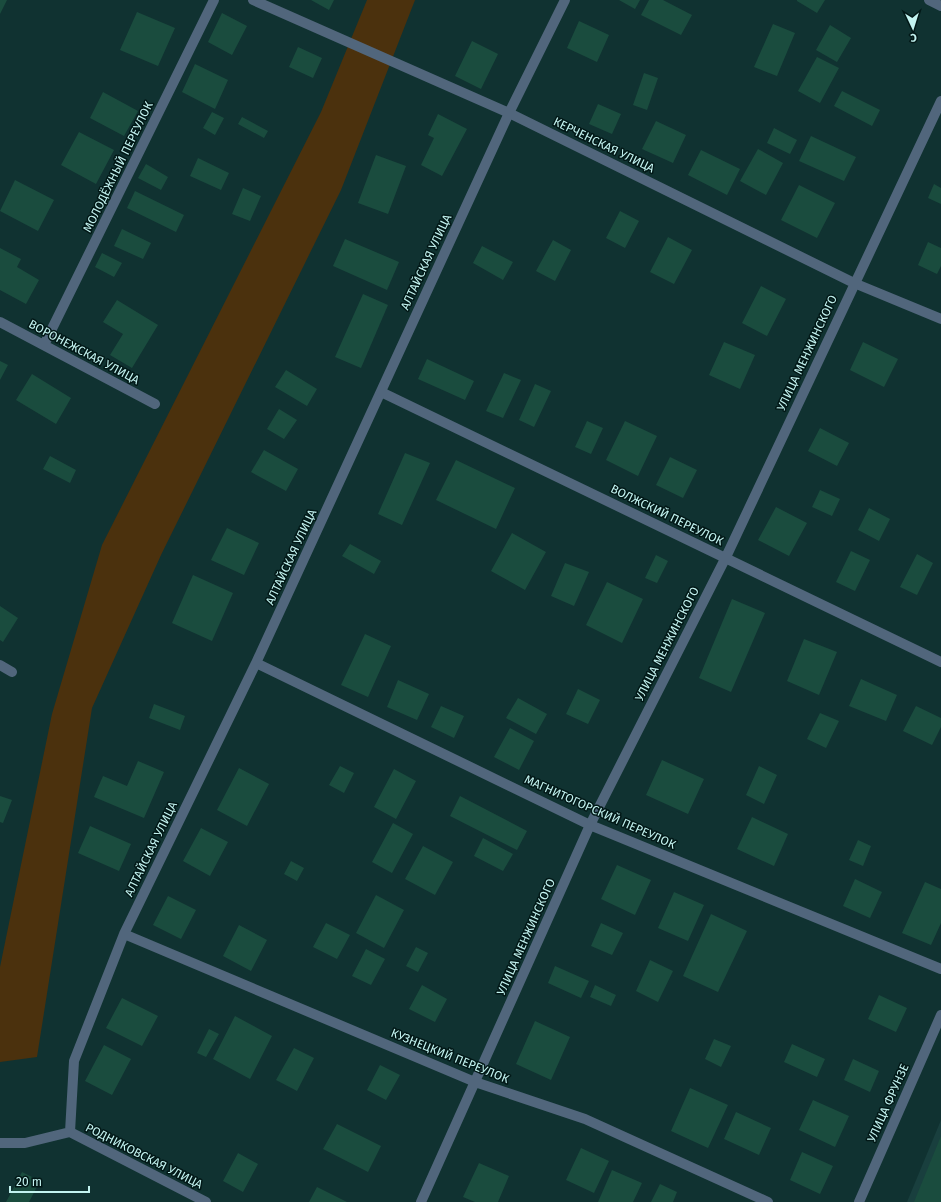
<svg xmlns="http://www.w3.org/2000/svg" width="941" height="1202" viewBox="0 0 941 1202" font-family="'Fira Sans',sans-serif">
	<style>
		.built { fill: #193f3e }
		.green { fill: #4b310d }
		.building { fill: #1a4c3e }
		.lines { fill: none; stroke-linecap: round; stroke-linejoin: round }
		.minor { stroke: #51667c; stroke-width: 10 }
		.labels { text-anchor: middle; stroke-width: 3; stroke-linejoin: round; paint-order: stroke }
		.street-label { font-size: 12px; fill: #c3f3f0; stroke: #021817 }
	</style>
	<rect width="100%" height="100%" fill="#103231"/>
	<path class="built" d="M941,1120V1202H907Z"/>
	<path class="green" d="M367,0H415L341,190L161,555L92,708L37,1057L0,1062V967L52,714L102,545L321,112Z"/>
	<path class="building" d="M0,0H7L0,14Z
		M311,0H334L329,10Z
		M619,0H640L635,9Z
		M649,0H663L692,15L681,35L641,15Z
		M797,0H825L817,13L797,1Z
		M137,12L175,28L158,66L120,50Z
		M222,13L247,26L232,55L208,42Z
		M579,21L609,35L597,62L567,48Z
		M773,24L795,33L777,76L754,67Z
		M830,25L851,38L837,62L816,50Z
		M472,41L498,54L481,89L455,76Z
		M298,47L322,58L313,78L289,67Z
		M817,57L839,68L820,103L798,91Z
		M195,64L228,80L215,109L182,92Z
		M644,73L658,78L647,110L633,105Z
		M842,91L880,110L872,126L834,106Z
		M103,92L138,111L124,136L90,118Z
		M598,104L621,114L612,134L589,124Z
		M212,112L224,118L215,135L203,128Z
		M438,114L467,129L442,176L421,165L434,138L428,135Z
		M242,117L268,131L264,138L238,124Z
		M656,121L686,135L673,163L642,149Z
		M774,128L797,140L790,154L767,143Z
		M79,132L114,150L96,184L61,165Z
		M811,136L856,157L844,181L799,161Z
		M758,149L783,163L766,195L740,181Z
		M701,150L740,169L727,195L688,175Z
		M376,155L406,166L388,214L358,203Z
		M198,158L229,173L221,190L190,176Z
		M146,164L168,177L161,190L138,178Z
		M15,180L54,200L38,231L0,211Z
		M934,184L941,188V204L928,198Z
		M799,185L835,203L817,238L781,220Z
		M243,188L261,196L250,221L232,214Z
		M135,191L184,215L176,232L127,208Z
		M620,211L639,221L625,248L606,238Z
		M122,229L151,243L143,259L114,246Z
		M668,237L692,250L674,284L650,272Z
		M345,239L399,262L387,290L333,266Z
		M553,240L571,250L555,281L536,271Z
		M928,242L941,248V266L937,274L918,265Z
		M482,246L513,262L503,280L473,263Z
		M0,248L21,259L17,267L39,280L26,304L0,290Z
		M102,253L122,263L114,277L95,267Z
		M761,286L786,299L767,336L742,323Z
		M363,294L388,305L361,368L335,357Z
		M117,300L158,325L132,368L110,355L123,334L103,322Z
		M724,342L755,355L740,389L709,375Z
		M863,342L898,359L884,387L850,370Z
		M427,359L474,381L465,400L418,379Z
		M0,361L8,365L0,380Z
		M286,370L317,389L307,406L275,387Z
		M504,373L521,380L503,418L486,411Z
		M32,374L71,398L56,424L16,400Z
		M535,384L551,391L534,427L519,420Z
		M279,409L297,420L284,439L267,429Z
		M587,421L603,428L591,454L575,447Z
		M625,421L657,436L638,476L606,460Z
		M820,428L849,443L837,466L808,451Z
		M264,450L298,469L286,491L251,472Z
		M405,453L430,463L402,525L378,514Z
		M50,456L76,470L70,483L43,469Z
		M670,457L697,470L683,498L656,485Z
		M456,460L515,488L496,529L436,500Z
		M820,490L840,499L832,516L812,507Z
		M776,507L807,523L789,556L758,540Z
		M869,508L890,519L879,541L858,530Z
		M227,528L259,543L244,575L211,560Z
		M512,533L546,552L525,590L491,571Z
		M350,544L381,561L374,574L342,556Z
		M851,551L870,560L855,591L836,582Z
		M917,554L933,563L917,595L900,587Z
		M656,555L668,561L657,583L645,578Z
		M565,563L589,572L574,606L551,596Z
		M193,575L233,593L212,641L172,623Z
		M607,582L643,599L622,643L586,625Z
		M732,599L765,613L731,692L699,678Z
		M0,606L18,618L3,642L0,640Z
		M365,634L391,646L368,697L341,685Z
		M804,639L837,652L819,695L787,681Z
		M861,679L897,695L886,721L849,706Z
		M398,680L429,694L417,720L387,707Z
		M578,689L600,700L588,724L566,714Z
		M518,698L547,714L536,734L506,718Z
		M154,704L185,716L180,730L149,718Z
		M441,706L464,716L454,738L431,727Z
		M916,706L941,718V727L932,745L903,731Z
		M820,713L839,721L826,748L807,739Z
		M510,728L534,741L519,770L494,757Z
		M662,760L704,779L688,814L646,795Z
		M138,761L164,772L144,818L94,797L103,776L127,786Z
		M340,766L354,773L344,793L329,785Z
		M759,766L777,775L764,804L746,795Z
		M239,768L269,784L247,826L217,810Z
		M394,769L416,781L396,819L374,807Z
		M0,796L12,800L3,823L0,822Z
		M460,796L527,831L517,850L450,816Z
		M752,817L788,834L774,866L737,849Z
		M393,823L413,834L392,873L372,862Z
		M90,826L131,844L119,871L78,853Z
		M201,828L228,842L210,876L183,861Z
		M483,838L513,854L503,871L474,856Z
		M858,840L871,846L863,866L849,860Z
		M423,846L453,862L435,895L405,879Z
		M291,861L304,868L297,881L284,874Z
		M617,865L651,880L635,915L601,899Z
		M855,879L882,892L870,918L843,906Z
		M925,882L941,889V923L931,945L902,933Z
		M674,892L704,905L688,941L658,928Z
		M376,895L404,910L384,948L356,933Z
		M168,896L196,910L181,939L153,925Z
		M711,914L747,931L718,992L683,976Z
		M326,923L350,935L337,959L313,947Z
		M601,923L623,933L612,955L591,946Z
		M239,925L267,940L251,971L223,956Z
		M416,947L428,953L418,972L406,966Z
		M366,949L385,959L371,985L352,976Z
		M650,960L673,971L658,1002L636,991Z
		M555,966L589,981L581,998L548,983Z
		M422,985L447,999L435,1022L409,1009Z
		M595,985L616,995L611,1006L590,997Z
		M879,995L907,1008L896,1032L868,1019Z
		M122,998L158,1016L142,1046L106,1028Z
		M235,1016L272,1036L250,1079L213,1059Z
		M535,1021L570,1037L551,1080L516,1064Z
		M209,1029L219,1034L206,1057L197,1053Z
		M714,1039L731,1046L721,1067L705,1059Z
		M792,1044L825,1059L817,1077L784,1062Z
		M104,1045L131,1059L112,1095L85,1081Z
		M294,1048L314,1058L297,1091L276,1080Z
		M853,1059L879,1071L870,1092L844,1080Z
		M380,1065L400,1075L386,1100L367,1090Z
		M690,1088L728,1105L708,1148L671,1131Z
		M813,1100L849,1116L835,1147L799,1130Z
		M736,1112L771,1128L759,1155L724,1139Z
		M337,1124L381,1146L368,1172L323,1149Z
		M941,1136V1202H914Z
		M581,1148L609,1161L594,1193L566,1180Z
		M802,1152L833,1166L820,1194L790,1180Z
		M238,1153L258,1164L243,1192L223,1181Z
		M479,1163L509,1176L498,1202H475L463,1197Z
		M612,1170L642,1183L633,1202H598Z
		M22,1172L40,1181L29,1202H6Z
		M660,1184L677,1192L673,1202H651Z
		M317,1187L347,1202H309Z"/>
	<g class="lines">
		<path class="minor" d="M253,0L509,113L854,283L941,319
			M929,0L941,6
			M0,322L155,404
			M44,345L214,0
			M381,392L941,662
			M256,663L590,825L941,969
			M0,665L12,672
			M124,934L475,1082L585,1119L768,1202
			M70,1132L74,1061L124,934L256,663L509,113L565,0
			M0,1143H25L70,1132L206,1202
			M421,1202L590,825L726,557L941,101
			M859,1202L941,1015"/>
	</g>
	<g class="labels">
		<g class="street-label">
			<text transform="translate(604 145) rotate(26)" y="4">КЕРЧЕНСКАЯ УЛИЦА</text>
			<text transform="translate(118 167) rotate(-64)" y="4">МОЛОДЁЖНЫЙ ПЕРЕУЛОК</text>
			<text transform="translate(426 262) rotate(-65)" y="4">АЛТАЙСКАЯ УЛИЦА</text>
			<text transform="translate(84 352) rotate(28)" y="4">ВОРОНЕЖСКАЯ УЛИЦА</text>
			<text transform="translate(807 353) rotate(-65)" y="4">УЛИЦА МЕНЖИНСКОГО</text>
			<text transform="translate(667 515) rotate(26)" y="4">ВОЛЖСКИЙ ПЕРЕУЛОК</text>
			<text transform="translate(291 557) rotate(-65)" y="4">АЛТАЙСКАЯ УЛИЦА</text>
			<text transform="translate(667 644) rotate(-63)" y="4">УЛИЦА МЕНЖИНСКОГО</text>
			<text transform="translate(600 812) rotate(24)" y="4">МАГНИТОГОРСКИЙ ПЕРЕУЛОК</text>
			<text transform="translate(151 849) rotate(-64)" y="4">АЛТАЙСКАЯ УЛИЦА</text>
			<text transform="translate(526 937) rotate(-66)" y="4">УЛИЦА МЕНЖИНСКОГО</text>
			<text transform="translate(450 1056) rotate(22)" y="4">КУЗНЕЦКИЙ ПЕРЕУЛОК</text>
			<text transform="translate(888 1103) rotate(-66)" y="4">УЛИЦА ФРУНЗЕ</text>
			<text transform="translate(144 1156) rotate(27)" y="4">РОДНИКОВСКАЯ УЛИЦА</text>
		</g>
	</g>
	<g transform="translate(913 28) rotate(176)" stroke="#021817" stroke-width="3" paint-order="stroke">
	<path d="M0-3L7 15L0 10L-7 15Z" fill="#c3f3f0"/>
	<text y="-6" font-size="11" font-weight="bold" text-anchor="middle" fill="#c3f3f0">С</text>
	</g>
	<path d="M10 1186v6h79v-6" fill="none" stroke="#c3f3f0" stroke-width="2"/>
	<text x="16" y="1186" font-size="12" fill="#c3f3f0" stroke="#021817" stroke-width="3" paint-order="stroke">20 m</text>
</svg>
